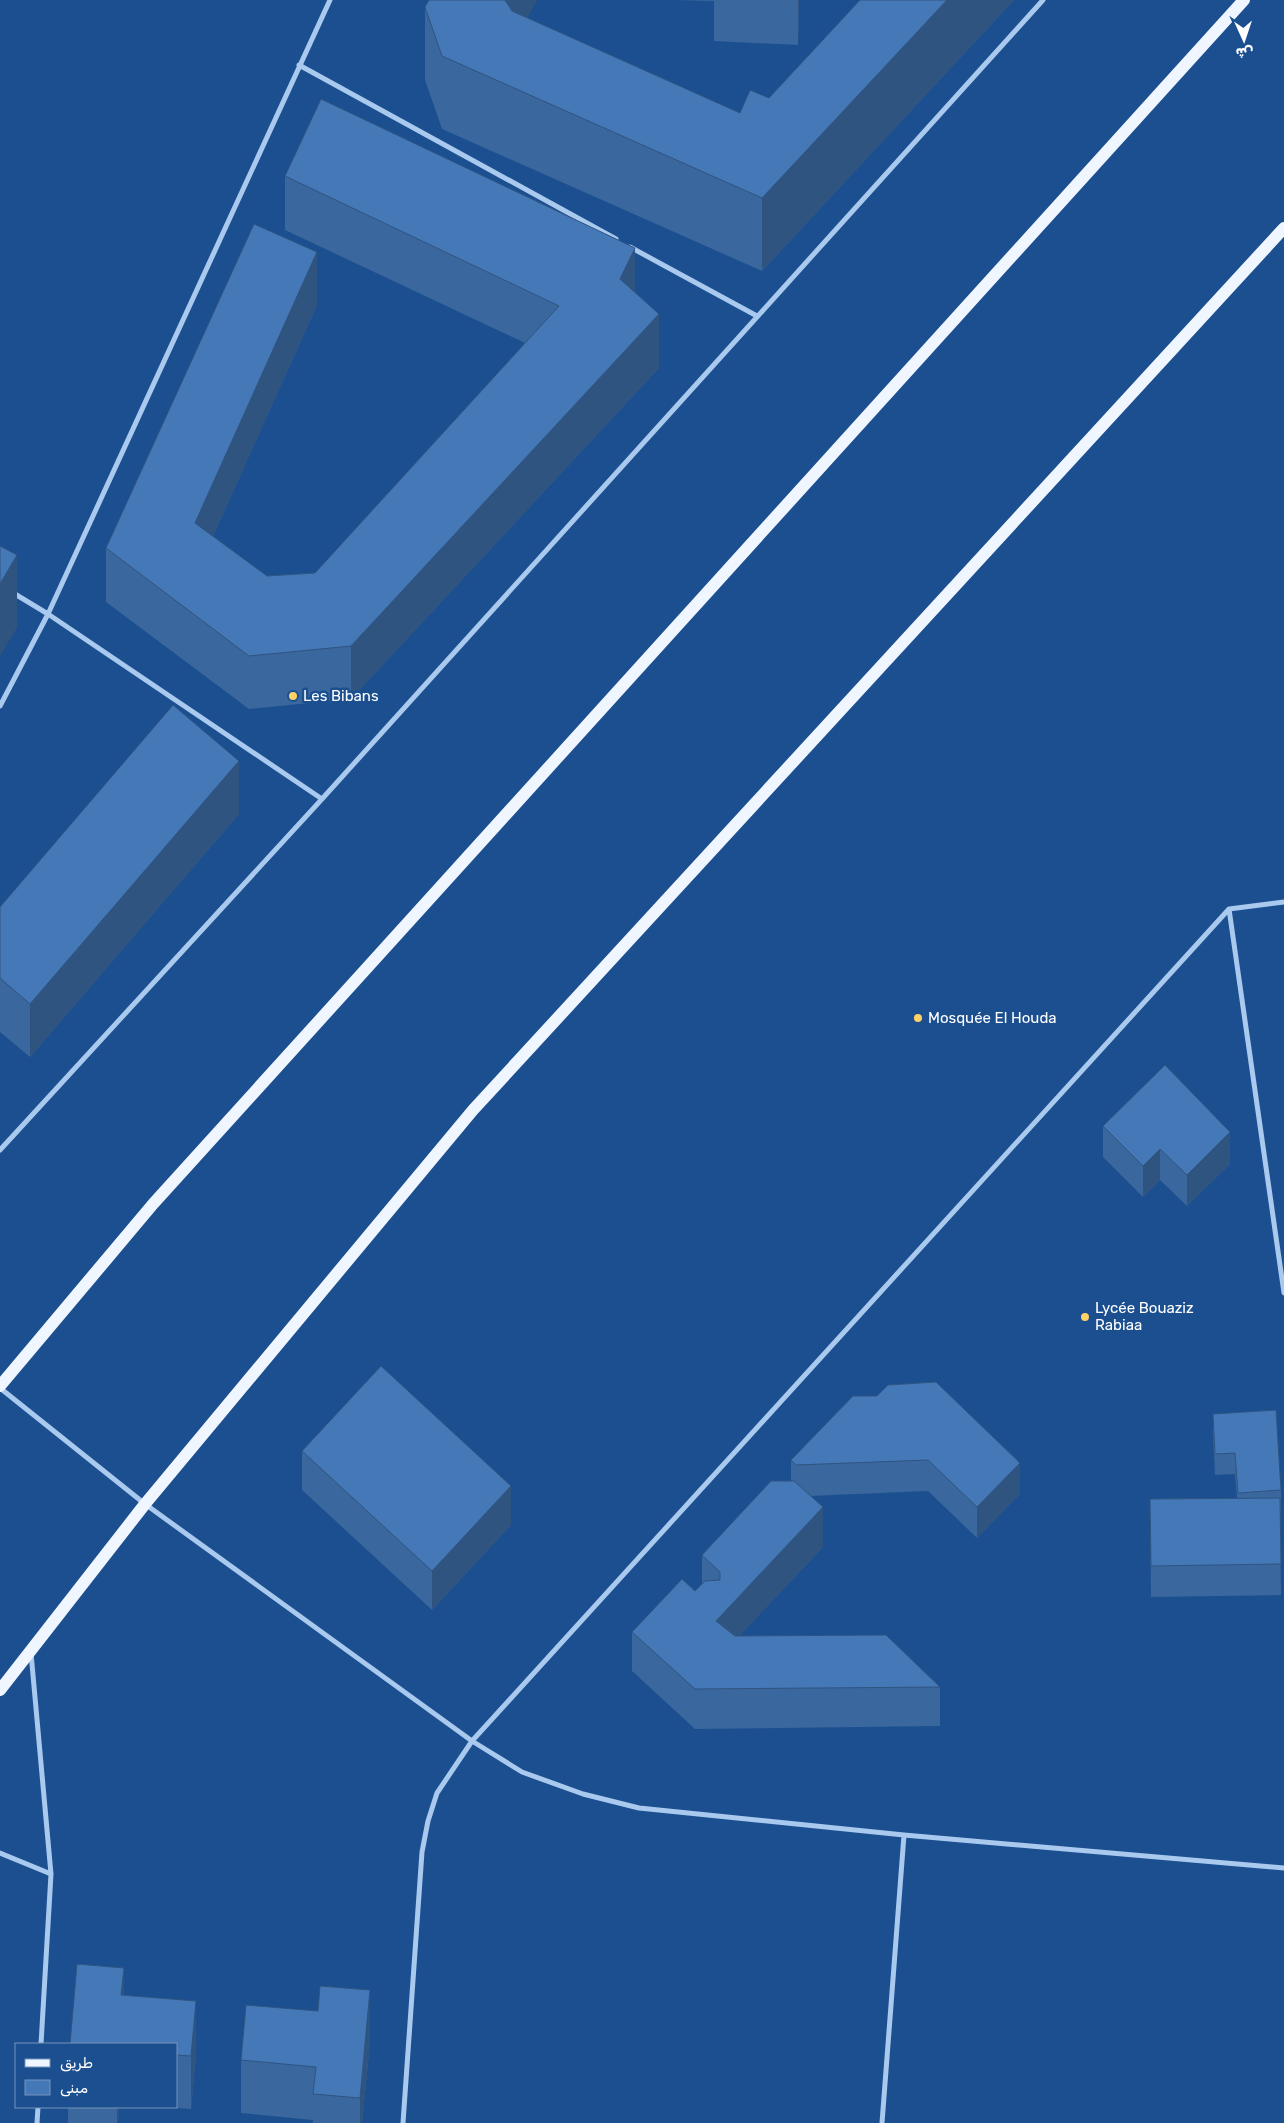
<svg xmlns="http://www.w3.org/2000/svg" width="1284" height="2123" viewBox="0 0 1284 2123" font-family="Rubik,'Noto Sans Arabic',sans-serif">
	<style>
		.lines { fill: none; stroke-linecap: round; stroke-linejoin: round }
		.minor { stroke: #a9c9ee; stroke-width: 5 }
		.primary { stroke: #f0f6ff; stroke-width: 12 }
		.wall { fill: #3a679d }
		.shaded-wall { fill: #305480 }
		.building { fill: #4478b7; stroke: #305480 }
		.poi-dot { fill: #ffd166; stroke: #1b4f8f; stroke-width: 2 }
		.labels { text-anchor: middle; stroke-width: 5; stroke-linejoin: round; paint-order: stroke }
		.poi-label { font-size: 15px; fill: #fff; stroke: #1b4f8f; text-anchor: start }
	</style>
	<rect width="100%" height="100%" fill="#1b4f8f"/>
	<g class="lines">
		<path class="minor" d="M299,65L616,239
			M630,247L757,316
			M0,585L48,614L322,799
			M0,706L48,614L330,0
			M1229,909L1284,1293
			M0,1150L322,799L1043,0
			M0,1388L145,1504L472,1741L522,1772L583,1794L639,1808L904,1835L1284,1868
			M31,1653L51,1874L41,2044
			M0,1853L51,1874
			M37,2123L38,2107
			M403,2123L422,1852L428,1821L437,1793L472,1741L1229,909L1284,902
			M882,2123L904,1835"/>
		<path class="primary" d="M0,1386L153,1204L1244,0
			M0,1690L145,1504L473,1110L1284,228"/>
	</g>
	<path class="wall" d="M673,0H799L798,45L714,41V1Z
		M860,0H1014L762,271L442,129L425,80V7L528,18L740,113L769,98Z
		M285,176L635,293L659,368L351,699L249,709L106,602V548L317,305L213,536L267,576L315,573L525,343L285,230Z
		M239,814L30,1057L0,1032V907Z
		M1103,1126L1230,1164L1187,1206L1160,1180L1143,1197L1103,1157Z
		M853,1396L1020,1494L977,1538L928,1491L810,1496L823,1547L739,1636L940,1687V1726L695,1729L632,1671V1632L695,1591L702,1584V1555L791,1481V1460Z
		M1213,1414L1281,1490V1511H1280L1281,1595L1151,1597L1150,1499L1237,1498L1235,1474L1215,1475L1213,1435Z
		M302,1451L511,1525L432,1610L302,1490Z
		M124,1995L196,2054L191,2109L163,2107H176V2044Z
		M370,2043L362,2123H313V2120L241,2113V2060Z
		M68,2107H119L118,2123H68Z"/>
	<path class="shaded-wall" d="M501,0H537L501,66Z
		M798,0H799L798,45Z
		M947,0H1014L762,271V198Z
		M635,248V301L620,279Z
		M317,252V305L195,576V523Z
		M659,314V368L351,699V646Z
		M17,555V628L0,656V584Z
		M239,761V814L30,1057V1004Z
		M1230,1132V1164L1187,1206V1175Z
		M1160,1149V1180L1143,1197V1166Z
		M1020,1463V1494L977,1538V1507Z
		M511,1486V1525L432,1610V1571Z
		M823,1507V1547L716,1661V1621Z
		M124,1968V2021L121,1995Z
		M370,1990V2043L362,2123H360V2098Z
		M196,2001V2054L191,2109V2056Z
		M117,2107H119L118,2123H117Z"/>
	<path class="building" d="M429,0H505L512,11L740,113L750,90L769,98L860,0H947L762,198L442,56L425,7Z
		M321,99L635,248L620,279L659,314L351,646L249,656L106,548L254,224L317,252L195,523L267,576L315,573L559,306L285,176Z
		M0,546L17,555L0,584Z
		M173,705L239,761L30,1004L0,978V907Z
		M1165,1065L1230,1132L1187,1175L1160,1149L1143,1166L1103,1126Z
		M381,1366L511,1486L432,1571L302,1451Z
		M936,1382L1020,1463L977,1507L928,1460L796,1465L791,1460L853,1396H877L888,1385Z
		M1276,1410L1281,1490L1238,1493L1235,1453L1215,1454L1213,1414Z
		M771,1481H794L823,1507L716,1621L735,1636L886,1635L940,1687L695,1689L632,1632L682,1579L695,1591L705,1581L720,1580V1572L702,1555Z
		M1280,1498L1281,1564L1151,1566L1150,1499Z
		M77,1964L124,1968L121,1995L196,2001L191,2056L176,2055V2044H70Z
		M320,1986L370,1990L360,2098L313,2094L316,2067L241,2060L246,2005L318,2011Z"/>
	<g class="poi-dot">
		<circle cx="293" cy="696" r="5"/>
		<circle cx="918" cy="1018" r="5"/>
		<circle cx="1085" cy="1317" r="5"/>
	</g>
	<g class="labels">
		<g class="poi-label">
			<text x="303" y="701">Les Bibans</text>
			<text x="928" y="1023">Mosquée El Houda</text>
			<text x="1095" y="1313">Lycée Bouaziz<tspan x="1095" dy="17">Rabiaa</tspan></text>
		</g>
	</g>
	<rect x="15" y="2043" width="162" height="65" fill="#1b4f8f" stroke="#7695bc"/>
	<rect x="25" y="2059" width="25" height="8" fill="#f0f6ff" stroke="#7695bc"/>
	<text x="60" y="2068" font-size="15" fill="#ffffff">طريق</text>
	<rect x="25" y="2080" width="25" height="15" fill="#4478b7" stroke="#7695bc"/>
	<text x="60" y="2093" font-size="15" fill="#ffffff">مبنى</text>
	<g transform="translate(1244 40) rotate(177)" stroke="#1b4f8f" stroke-width="4" paint-order="stroke">
	<path d="M0-4L9 19L0 12L-9 19Z" fill="#ffffff"/>
	<text y="-8" font-size="14" font-weight="bold" text-anchor="middle" fill="#ffffff">ش</text>
	</g>
</svg>
